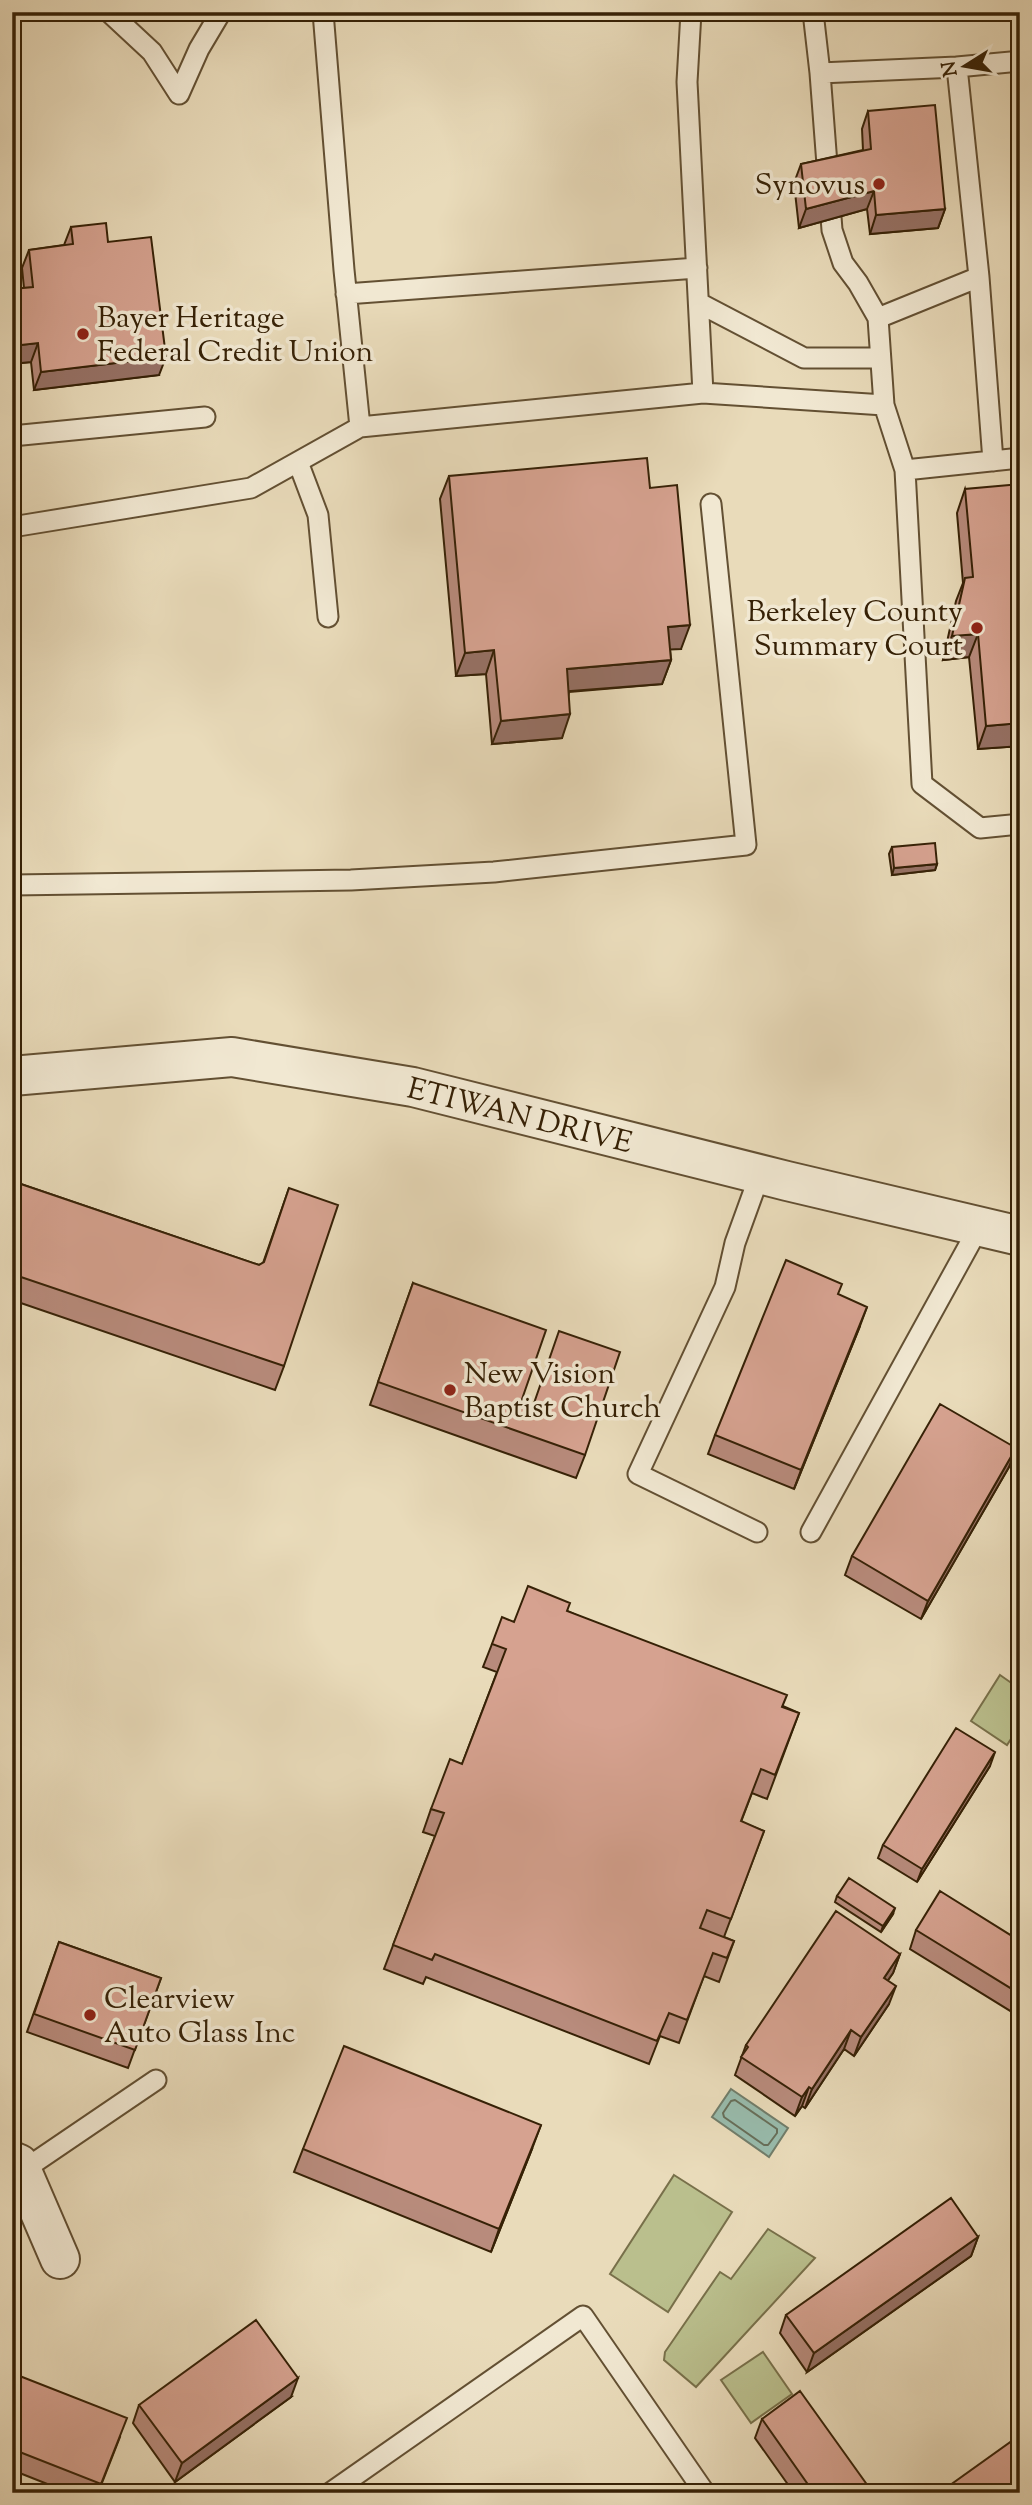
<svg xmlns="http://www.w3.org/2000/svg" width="1032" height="2505" viewBox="0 0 1032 2505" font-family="'Sorts Mill Goudy',serif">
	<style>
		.green { fill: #babf8d; stroke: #78704a; stroke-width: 2 }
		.water { fill: #98bbac; stroke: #717d6a; stroke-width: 2 }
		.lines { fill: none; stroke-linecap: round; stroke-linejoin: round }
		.shore { stroke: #676e59; stroke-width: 2 }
		.lane-casing { stroke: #635033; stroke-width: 23 }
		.street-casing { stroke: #635033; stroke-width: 42 }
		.lane { stroke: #f1e8d2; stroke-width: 19 }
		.street { stroke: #f1e8d2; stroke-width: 38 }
		.wall { fill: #b88b7c; stroke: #362106; stroke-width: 2 }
		.shaded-wall { fill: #967165; stroke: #362106; stroke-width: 2 }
		.building { fill: #d6a290; stroke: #362106; stroke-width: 2 }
		.poi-dot { fill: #8f2418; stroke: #f1e8d2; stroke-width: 2.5 }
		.labels { text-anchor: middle; stroke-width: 7; stroke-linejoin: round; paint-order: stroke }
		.poi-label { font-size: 30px; fill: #362106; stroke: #f1e8d2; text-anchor: start }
		.street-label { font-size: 30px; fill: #362106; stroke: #f1e8d2 }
	</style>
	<rect width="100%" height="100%" fill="#e9dbba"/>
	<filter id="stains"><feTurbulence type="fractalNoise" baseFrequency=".00286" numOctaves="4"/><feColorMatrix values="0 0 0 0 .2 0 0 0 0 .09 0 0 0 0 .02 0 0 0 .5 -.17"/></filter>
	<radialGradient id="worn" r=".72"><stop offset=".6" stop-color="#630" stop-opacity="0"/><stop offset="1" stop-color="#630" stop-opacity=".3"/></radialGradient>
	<path class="green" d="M1000,1675L1020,1689V1725L1007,1745L971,1721Z
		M674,2175L732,2212L668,2312L610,2274Z
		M768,2229L815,2258L696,2387L664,2360L665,2352L720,2272L731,2279Z
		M763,2352L792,2394L751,2423L721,2380Z"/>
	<path class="water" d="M731,2089L788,2128L769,2157L712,2117Z"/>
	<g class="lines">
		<path class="shore" d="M735,2100L777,2129V2133L768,2145H764L724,2117L723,2113L731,2101Z"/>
		<defs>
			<path id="lane" d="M109,12L152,52L179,94
				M813,12L820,73L957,67L979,277L878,318L884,405L905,470L922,784L980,828L1020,824
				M957,67L1020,61
				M820,73L832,230L843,263L858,283L878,318
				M179,94L199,49L221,12
				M979,277L993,461
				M346,294L697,268
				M699,303L804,358H880
				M703,393L884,405
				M360,427L703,393L687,82L691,12
				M12,436L205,417
				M298,462L318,515L328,617
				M905,470L1020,458
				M12,527L251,488L360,427L344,270L323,12
				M12,885L351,880L494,872L746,845L711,504
				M757,1532L638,1474L725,1287L735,1243L760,1174
				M811,1532L979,1227
				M22,2171L156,2080
				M330,2493L583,2316L705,2493"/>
			<path id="street" d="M12,1076L232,1057L413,1087L787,1181L1020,1236
				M12,2161L19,2164L60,2259"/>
		</defs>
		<use href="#lane" class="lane-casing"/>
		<use href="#street" class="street-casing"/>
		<use href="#lane" class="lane"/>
		<use href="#street" class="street"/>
	</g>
	<path class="wall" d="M868,111L945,209L938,228L870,234L867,209L799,228L794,183L801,164L863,150L862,129Z
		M71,227L108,242L159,375L34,390L31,362L12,364V289L24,288L22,268L29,250L64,245Z
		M449,476L650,488L681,649H670L671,660L662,684L569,692L562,738L492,744L486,674L456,676L440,499Z
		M965,489L1020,746L978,749L969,657L943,660L956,601L963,583L957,513Z
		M892,847L937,864L935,870L892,875L889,854Z
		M12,1181L259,1265L263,1263L289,1188L284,1366L275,1390L12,1300Z
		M413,1283L521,1402L533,1406L585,1455L576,1478L370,1405Z
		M838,1294L860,1326L794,1489L708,1454L715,1435Z
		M1009,1467L921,1619L845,1575L852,1556Z
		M567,1611L799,1713L767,1799L752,1793L741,1822L764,1831L724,1937L734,1941L719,1982L704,1976L679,2043L660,2036L649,2064L426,1977L423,1984L384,1969L435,1836L423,1832L431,1809L462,1764L497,1672L483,1667L492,1644L514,1622Z
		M990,1766L917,1882L878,1858L883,1845Z
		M837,1896L893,1914L881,1932L835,1902Z
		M916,1930L1020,1941V2017L910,1949Z
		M59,1942L161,1978L128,2068L27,2032Z
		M900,1954L893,1973L888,1980L889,2004L854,2056L844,2049L805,2108L802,2106L795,2116L735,2075L746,2045Z
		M303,2149H532L491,2252L294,2172Z
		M978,2237L971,2256L807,2372L780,2333L786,2315Z
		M12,2373L120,2437L98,2493H70L12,2470Z
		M291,2397L175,2482L133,2423L139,2405Z
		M762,2419L873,2493H794L755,2438Z"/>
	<path class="shaded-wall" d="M874,191L867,209L799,228L806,209Z
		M945,209L938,228L870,234L876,215Z
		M38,343L31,362L12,364V346Z
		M166,357L159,375L34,390L41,372Z
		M690,625L681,649L660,650L668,627Z
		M978,634L969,657L943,660L952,636Z
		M494,650L486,674L456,676L465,653Z
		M671,660L662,684L558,692L567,669Z
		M570,714L562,738L492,744L501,721Z
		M1020,723V746L978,749L986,726Z
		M937,864L935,870L892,875L894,868Z
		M867,1307L860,1326L794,1489L801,1470Z
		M1016,1448L1009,1467L921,1619L928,1601Z
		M995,1752L990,1766L917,1882L922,1869Z
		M895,1908L893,1914L881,1932L883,1926Z
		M900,1954L893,1973L877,1996L884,1978Z
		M896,1986L889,2004L854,2056L861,2037Z
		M851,2030L844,2049L805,2108L812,2089Z
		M809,2087L802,2106L795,2116L802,2097Z
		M541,2125L532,2149L491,2252L499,2229Z
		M978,2237L971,2256L807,2372L814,2353Z
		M298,2378L291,2397L175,2482L182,2463Z"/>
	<path class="building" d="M935,105L945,209L876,215L874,191L806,209L801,164L871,149L868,111Z
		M106,223L108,242L151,237L166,357L41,372L38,343L12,346V289L33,287L29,250L73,244L71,227Z
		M647,458L650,488L677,485L690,625L668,627L671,660L567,669L570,714L501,721L494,650L465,653L449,476Z
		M1020,484V723L986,726L978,634L952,636L965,578L973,577L965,489Z
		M935,843L937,864L894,868L892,847Z
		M12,1181L259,1265L264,1262L289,1188L338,1205L284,1366L12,1274Z
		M786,1260L842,1284L838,1294L867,1307L801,1470L715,1435Z
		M413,1283L546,1330L521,1402L533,1406L559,1331L620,1352L585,1455L378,1382Z
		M940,1404L1016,1448L928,1601L852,1556Z
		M528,1586L570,1603L567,1611L787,1695L782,1707L799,1713L775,1775L761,1769L741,1821L764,1831L731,1919L707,1910L700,1928L734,1941L727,1958L713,1953L687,2020L669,2013L657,2041L435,1954L432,1960L393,1945L444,1813L431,1809L450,1759L462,1764L506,1649L492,1644L502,1617L514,1622Z
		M956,1728L995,1752L922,1869L883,1845Z
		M849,1878L895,1908L883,1926L837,1896Z
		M940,1891L1020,1941V1994L916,1930Z
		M836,1911L900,1954L884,1978L896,1986L861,2037L851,2030L812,2089L809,2087L802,2097L741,2057L748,2047L746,2045Z
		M59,1942L161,1978L135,2050L34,2014Z
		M344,2046L541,2125L499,2229L303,2149Z
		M951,2198L978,2237L814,2353L786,2315Z
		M256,2320L298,2378L182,2463L139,2405Z
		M12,2373L127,2418L101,2484L12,2449Z
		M800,2391L873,2493H814L762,2419Z
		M1020,2435V2493H939Z"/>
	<g class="poi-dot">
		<circle cx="879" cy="184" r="7"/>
		<circle cx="83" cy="334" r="7"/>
		<circle cx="977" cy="628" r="7"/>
		<circle cx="450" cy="1390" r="7"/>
		<circle cx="90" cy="2015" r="7"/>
	</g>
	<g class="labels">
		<g class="poi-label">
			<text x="865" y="194" text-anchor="end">Synovus</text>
			<text x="97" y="327">Bayer Heritage<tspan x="97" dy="34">Federal Credit Union</tspan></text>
			<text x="963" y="621" text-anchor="end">Berkeley County<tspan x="963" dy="34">Summary Court</tspan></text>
			<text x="464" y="1383">New Vision<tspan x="464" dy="34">Baptist Church</tspan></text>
			<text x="104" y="2008">Clearview<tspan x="104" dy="34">Auto Glass Inc</tspan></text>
		</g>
		<g class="street-label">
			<text transform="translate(520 1115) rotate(14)" y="10">ETIWAN DRIVE</text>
		</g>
	</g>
	<rect width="1032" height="2505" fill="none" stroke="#e9dbba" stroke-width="42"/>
	<rect x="14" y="14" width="1004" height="2477" fill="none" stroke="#362106" stroke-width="3.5"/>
	<rect x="21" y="21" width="990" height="2463" fill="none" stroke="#362106" stroke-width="2"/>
	<g transform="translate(965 66) rotate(259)" stroke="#f1e8d2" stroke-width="5" paint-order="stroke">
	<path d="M0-5L12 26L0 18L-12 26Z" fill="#362106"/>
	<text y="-10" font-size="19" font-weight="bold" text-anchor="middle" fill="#362106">N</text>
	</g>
	<rect width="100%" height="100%" filter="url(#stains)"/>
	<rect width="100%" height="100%" fill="url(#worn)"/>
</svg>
